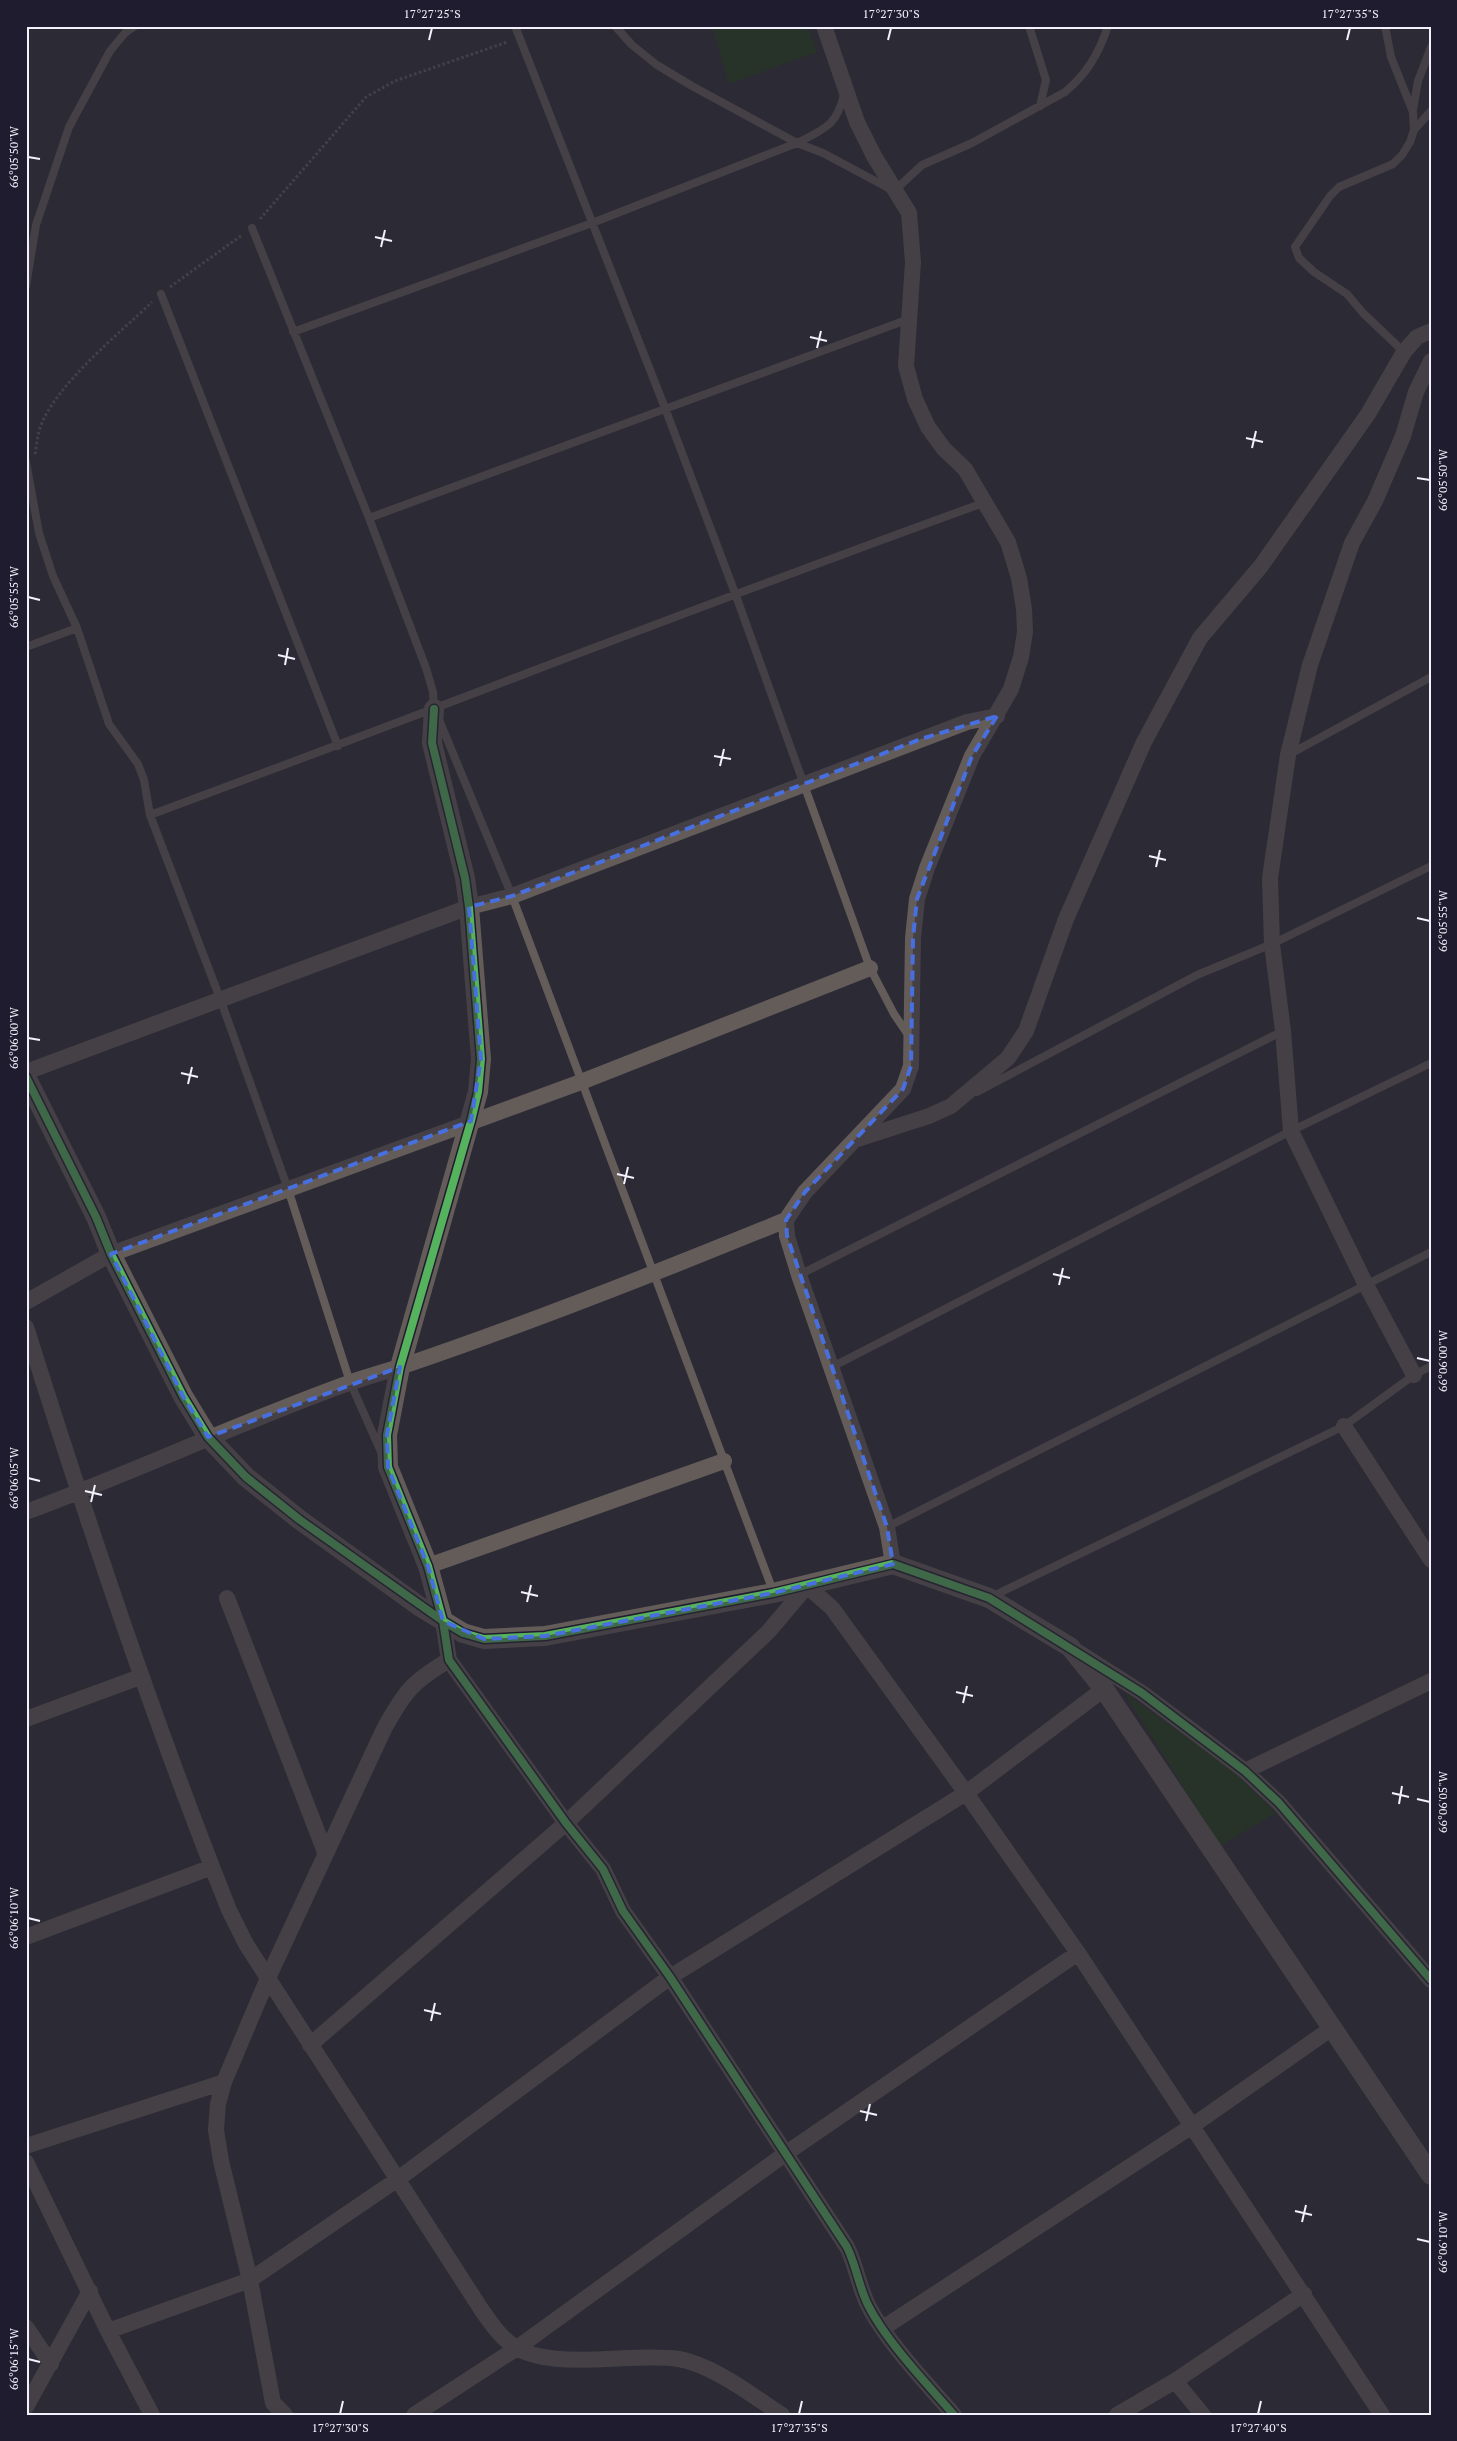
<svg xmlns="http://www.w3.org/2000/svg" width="1457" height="2441" viewBox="0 0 1457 2441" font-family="'PT Serif',serif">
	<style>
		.green { fill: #233e19 }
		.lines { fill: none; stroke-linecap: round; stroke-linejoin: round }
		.path { stroke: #615b5b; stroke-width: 3; stroke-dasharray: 2.5 2.5; stroke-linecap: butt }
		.service { stroke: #645c59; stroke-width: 8 }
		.minor { stroke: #645c59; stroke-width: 16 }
		.tertiary { stroke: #645c59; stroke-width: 20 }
		.cycleway-casing { stroke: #201c2f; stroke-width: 11 }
		.cycleway { stroke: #56b35d; stroke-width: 8 }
		.marked { fill: none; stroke: #486fe0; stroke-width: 4; stroke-dasharray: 10 6; stroke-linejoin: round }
		.ticks { fill: none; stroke: #f3f1fe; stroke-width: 2 }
		.neatline { fill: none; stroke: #f3f1fe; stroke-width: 2 }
		.ticks-label { font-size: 12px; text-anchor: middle; fill: #f3f1fe }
	</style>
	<rect width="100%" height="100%" fill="#2c2a35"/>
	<path class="green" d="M808,26L817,52L729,84L712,27Z
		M1124,1692L1229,1767L1276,1813L1220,1846Z"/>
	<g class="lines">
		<path class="path" d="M260,219L366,97L395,81L507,42
			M170,287L242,235
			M35,454C37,446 37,436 40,428C54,386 120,333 152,302"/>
		<path class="service" d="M515,26L665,408L735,593L870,968L894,1014L909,1036
			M615,26L632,45L657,65L692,86L797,143L823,153L894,191L922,165L972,143L1065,92C1087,74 1099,53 1108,26
			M1029,26L1046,80L1040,106
			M1385,26L1391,57L1413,112L1414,130L1410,142L1402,155L1393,164L1339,187L1330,196L1295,247L1299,258L1314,272L1347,294L1363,313L1404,352
			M1413,110L1418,81L1431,47
			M1414,130L1431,111
			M252,228L369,518L426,668L433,692L434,709
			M26,286L36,225L69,127L110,51L125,33L135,26
			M161,294L338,746
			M293,332L592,223L797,143C824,129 837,126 844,94
			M26,462L39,533L53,576L77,628L109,724L138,764L144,780L150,815L221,1001L288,1189L350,1382L381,1452
			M369,518L909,319
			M26,647L77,628
			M440,722L512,896L773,1591
			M1290,754L1431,677
			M150,815C429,712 706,603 986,502
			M977,1092L1197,975L1272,944L1431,866
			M799,1275L1283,1031
			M830,1368L1291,1131L1431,1063
			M887,1527L1431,1252
			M991,1597L1344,1426L1414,1375L1431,1366"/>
		<path class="minor" d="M824,26L857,122L874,156L909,213L913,262L906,366L915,399L928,427L944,449L965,469L1008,542L1019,578L1024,609L1025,632L1021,657L1011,689L972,756L927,868L917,899L913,938L911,1066L903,1089L805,1192L786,1220L787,1236L799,1275L887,1527L893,1564
			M26,1072L469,907L512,896L967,722L997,716
			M858,1139L929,1116L951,1106L1008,1058L1026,1031L1066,919L1144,742L1200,638L1261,566L1368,414L1404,352L1417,337L1431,331
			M26,1302L111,1254L581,1082L870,968
			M26,1327C88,1524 153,1719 229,1910L246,1944L481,2309C491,2323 501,2339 517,2348C557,2371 634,2352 679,2359C713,2365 753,2396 782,2415
			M1414,1375L1366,1285L1291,1131L1283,1031L1272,944L1270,878L1288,755L1310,665L1352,543L1375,501L1403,436L1416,392L1431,361
			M1344,1426L1431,1560
			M26,1512C135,1472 240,1422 349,1383C366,1377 383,1372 400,1367C530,1323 659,1272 786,1220
			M428,1566L724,1461
			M227,1598L325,1852
			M443,1621L449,1660L566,1823L603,1869L623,1911L670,1977L847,2247C856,2265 859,2287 868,2305C886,2341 927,2384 954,2415
			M1078,1652L1142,1693L1194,1732L1245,1771L1279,1803L1431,1980
			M26,1719L140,1677
			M1245,1771L1431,1681
			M26,1937L212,1867
			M310,2045L566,1823L768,1632L807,1586L832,1608L966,1793L1078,1953L1382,2415
			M26,2146L224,2082
			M26,2162L108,2331L152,2415
			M26,2327L51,2364
			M883,2328L1192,2126L1332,2028
			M108,2331L250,2280L398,2179L670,1977L966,1793L1104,1689
			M1175,2381L1203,2415
			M26,2407L90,2291
			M285,2415L273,2403L250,2280L221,2161L216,2130L218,2104L224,2082L268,1978L384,1729C405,1691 412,1682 449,1660
			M414,2415L517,2348L785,2154L1078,1953
			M1117,2415L1175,2381L1304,2294"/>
		<path class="tertiary" d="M434,709L432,743L465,878L469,907L481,1059L478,1092L400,1367L387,1435L388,1467L428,1566L443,1621
			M26,1077L96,1217L111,1254L183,1396L208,1437L246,1477L300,1520L419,1606L463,1633L484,1639L545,1636L773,1593L893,1564L989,1598L1070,1647L1104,1689L1431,2175"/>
		<defs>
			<path id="cycleway" d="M434,709L432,743L465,878L469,907L481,1059L478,1092L471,1121L400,1367L387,1435L388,1467L428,1566L443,1621L449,1660L566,1823L603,1869L623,1911L670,1977L847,2247C856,2265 859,2287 868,2305C886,2341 927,2384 954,2415
				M26,1077L96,1217L111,1254L183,1396L208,1437L246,1477L300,1520L443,1621L463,1633L484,1639L545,1636L773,1593L893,1564L989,1598L1142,1693L1245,1771L1279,1803L1431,1980"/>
		</defs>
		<use href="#cycleway" class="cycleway-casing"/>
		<use href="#cycleway" class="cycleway"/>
	</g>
	<path d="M0 0H1457V2441H0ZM997,716L972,756L917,899L913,938L911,1066L903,1089L805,1192L786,1220L787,1236L887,1527L893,1564L773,1593L545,1636L484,1639L443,1621L428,1566L388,1467L387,1435L400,1367L208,1437L183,1396L111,1254L471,1121L481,1059L469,907L512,896L921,739Z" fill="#2c2a35" fill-opacity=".55" fill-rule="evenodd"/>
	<path class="marked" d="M997,716L972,756L917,899L913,938L911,1066L903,1089L805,1192L786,1220L787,1236L887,1527L893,1564L773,1593L545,1636L484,1639L443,1621L428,1566L388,1467L387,1435L400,1367L208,1437L183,1396L111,1254L471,1121L481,1059L469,907L512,896L921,739Z"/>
	<path class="ticks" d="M429,40L432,28M888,40L891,28M1347,40L1350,28M28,157L40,159M375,237L392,241M381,247L385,230M810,337L827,341M817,348L821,331M1246,438L1263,442M1252,448L1256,431M1417,478L1430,480M28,597L40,600M278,655L295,659M285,665L288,648M714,756L731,759M720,766L724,749M1149,856L1166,860M1156,867L1160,850M1417,918L1430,921M28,1038L40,1040M181,1073L198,1077M188,1084L192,1067M617,1174L634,1178M624,1184L628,1167M1053,1274L1070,1278M1059,1285L1063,1268M1417,1358L1430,1361M28,1478L40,1481M85,1491L102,1495M91,1502L95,1485M521,1592L538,1596M527,1602L531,1585M956,1692L973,1696M963,1703L967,1686M1392,1793L1409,1797M1417,1799L1430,1802M1399,1804L1402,1786M28,1918L40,1921M424,2010L441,2014M431,2021L435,2003M860,2111L877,2115M866,2121L870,2104M1295,2211L1312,2215M1302,2222L1306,2205M1417,2239L1430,2242M28,2359L40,2362M340,2414L343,2401M799,2414L802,2401M1258,2414L1261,2401"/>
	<rect width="1457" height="2441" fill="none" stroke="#201c2f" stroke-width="55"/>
	<rect x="28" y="28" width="1402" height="2386" class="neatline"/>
	<g class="ticks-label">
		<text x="432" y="18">17°27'25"S</text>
		<text x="891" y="18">17°27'30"S</text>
		<text x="1350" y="18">17°27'35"S</text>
		<text transform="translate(14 157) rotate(-90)" y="4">66°05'50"W</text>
		<text transform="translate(1443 480) rotate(-90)" y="4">66°05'50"W</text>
		<text transform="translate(14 597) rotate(-90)" y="4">66°05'55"W</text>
		<text transform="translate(1443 921) rotate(-90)" y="4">66°05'55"W</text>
		<text transform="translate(14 1038) rotate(-90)" y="4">66°06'00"W</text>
		<text transform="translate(1443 1361) rotate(-90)" y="4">66°06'00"W</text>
		<text transform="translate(14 1478) rotate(-90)" y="4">66°06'05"W</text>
		<text transform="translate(1443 1802) rotate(-90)" y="4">66°06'05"W</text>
		<text transform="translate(14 1918) rotate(-90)" y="4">66°06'10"W</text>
		<text transform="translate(1443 2242) rotate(-90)" y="4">66°06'10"W</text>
		<text transform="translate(14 2359) rotate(-90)" y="4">66°06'15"W</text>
		<text x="340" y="2432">17°27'30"S</text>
		<text x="799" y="2432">17°27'35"S</text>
		<text x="1258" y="2432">17°27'40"S</text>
	</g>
</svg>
